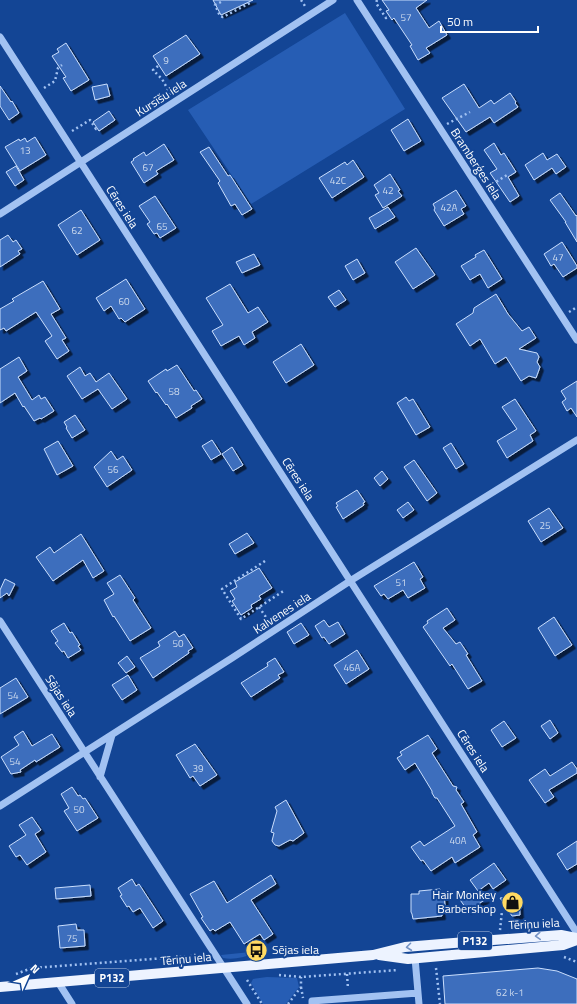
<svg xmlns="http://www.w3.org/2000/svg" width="577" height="1004" viewBox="0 0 577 1004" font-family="'Titillium Web',sans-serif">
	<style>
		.green { fill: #265db4 }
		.building { fill: #3c6ebd; stroke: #cadefd; filter: url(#shadow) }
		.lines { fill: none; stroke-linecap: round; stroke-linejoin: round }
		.path { stroke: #a2c2f2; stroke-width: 2.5; stroke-dasharray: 2 3; stroke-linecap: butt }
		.minor { stroke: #a2c2f2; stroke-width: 7 }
		.major { stroke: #edf3ff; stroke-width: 10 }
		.oneway { stroke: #7593c5 }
		.labels { text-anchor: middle; stroke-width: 4; stroke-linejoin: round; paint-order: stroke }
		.number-label { font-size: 10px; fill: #cedbee }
		.shield { fill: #134595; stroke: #b8c7df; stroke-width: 1 }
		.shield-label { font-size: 11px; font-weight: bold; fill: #fff }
		.street-label { font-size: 12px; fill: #fff; stroke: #134595 }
		.poi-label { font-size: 12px; fill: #fff; stroke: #134595; text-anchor: end }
	</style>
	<defs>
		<filter id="shadow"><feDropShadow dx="3.5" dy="3.5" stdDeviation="0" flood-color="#0009"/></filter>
	</defs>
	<rect width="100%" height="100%" fill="#134595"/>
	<path class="green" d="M345,13L405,109L251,204L188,110Z
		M251,952L253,954C244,957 234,960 223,958L221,955Z
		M267,977L297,978L299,987L286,1004H263L251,983L253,979Z"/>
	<path class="building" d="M213,0H253L221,15Z
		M382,0H427L416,8L429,28L439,21L447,35L426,48L430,53L418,60L410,46L412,45L394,18L392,20L386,11L389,10Z
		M186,35L200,54L166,76L153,56Z
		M66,43L89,80L71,91L63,78L66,77L52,56L59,52L57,49Z
		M107,84L110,96L95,100L92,87Z
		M464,84L479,108L491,100L494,104L510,93L516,102L515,103L518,107L494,123L490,117L466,132L442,98Z
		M0,86L11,102L12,101L19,113L9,120L0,106Z
		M109,111L115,120L99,131L93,122Z
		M408,119L421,141L404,151L391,130Z
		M35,137L46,155L20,171L5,147L19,139L20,141L25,138L27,142Z
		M494,143L501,155L504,153L516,172L508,177L519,196L510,202L490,173L497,169L484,150Z
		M164,144L174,160L156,171L158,174L144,183L131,162L134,160L133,159L144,152L146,156Z
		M209,147L228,176L230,175L252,209L242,215L235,204L231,206L218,183L220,181L200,152Z
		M543,153L547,160L557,154L566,167L556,174L552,168L534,180L525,165Z
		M353,160L364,177L332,198L319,178L345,162L347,165Z
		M16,166L24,180L15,186L6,172Z
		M390,174L400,190L398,191L402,196L383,208L375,195L379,193L374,185Z
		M456,190L466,206L461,209L464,214L444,226L434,210L435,208L433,204Z
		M560,193L576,216L577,215V242L565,222H566L550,200Z
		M155,196L176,228L160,238L157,233L154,234L147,224L150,222L139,206Z
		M388,207L395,217L375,229L369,218Z
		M81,210L100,240L77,255L58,225Z
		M8,235L13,242L16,240L22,249L18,251L20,254L0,267V240Z
		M562,242L577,266V268L563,277L554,264L551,266L544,254Z
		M416,248L435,275L413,289L395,262Z
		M484,250L502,279L488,288L480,274L470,280L461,266L476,257L475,255Z
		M254,254L260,265L242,273L236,262Z
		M357,259L365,273L353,280L345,266Z
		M126,279L145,309L125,322L121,318L119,319L111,306L104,311L96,298Z
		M43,281L60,309L51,314L66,338L62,340L69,351L57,359L45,341L52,336L36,312L6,331L4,328L0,330V309L14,301L12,299Z
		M230,284L248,313L258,307L268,322L252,332L255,338L244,345L239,336L221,346L212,331L223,325L206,298Z
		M339,290L346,300L335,307L328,297Z
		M496,294L508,314L522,331L529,327L536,338L519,349L537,353L539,357L537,362L540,367L536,378L529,376L521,381L506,357L495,364L480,339L470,346L456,324L473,313L474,308Z
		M301,344L314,365L286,383L273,362Z
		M19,357L27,371L18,377L32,400L39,395L41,399L45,397L54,411L41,419L40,418L34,421L24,406L23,407L15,393L0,403V369Z
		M177,365L194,391L196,390L202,399L191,406L192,408L176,418L167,404L166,405L157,392L156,393L148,381L166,369L167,371Z
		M80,367L85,376L90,373L96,382L109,373L127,399L112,409L98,389L82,399L67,376Z
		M577,381V417L571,408L567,411L562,402L566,399L561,391Z
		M406,397L409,401L413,399L430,427L416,435L397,403Z
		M515,399L536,431L530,435L533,441L507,458L497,441L517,429L502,407Z
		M75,415L85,430L72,438L66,428L67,427L64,422Z
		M212,440L221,454L211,460L202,446Z
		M58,441L73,466L57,475L44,449Z
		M451,443L464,464L456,469L443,448Z
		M232,447L243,465L233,471L222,454Z
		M111,451L117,460L123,456L132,470L107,487L94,467Z
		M414,460L437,493L427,501L404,467Z
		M382,471L388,479L380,486L374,478Z
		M357,490L365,502L363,503L364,505L343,519L336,507L338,506L336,503Z
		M408,502L414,510L403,518L397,510Z
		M549,508L563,528L541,542L528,521Z
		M247,533L254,543L235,554L229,544Z
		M81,534L104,571L93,578L83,560L53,581L36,557L50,547L54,553Z
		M414,562L423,577L420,579L425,588L408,598L403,590L388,599L384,594L381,596L374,586Z
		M259,568L272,588L259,596L261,599L251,605L252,608L241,615L232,601L235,599L230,591L237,587L235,582Z
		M120,575L135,598L133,600L151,628L130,641L114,616L113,617L104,600L114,594L107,583Z
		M5,579L15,584L9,596L7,593L0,598V590Z
		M447,608L455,620L443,628L456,644L460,642L468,654L466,655L482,681L468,689L452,664L450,666L423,627L428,623L427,621Z
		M554,617L572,645L555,656L538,628Z
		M324,620L329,627L338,622L345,634L329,644L324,637L322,638L315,626Z
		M64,623L70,633L72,632L80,645L78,646L81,650L68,658L64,651L62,652L55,643L58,641L51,631Z
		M301,623L309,635L294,644L287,632Z
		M175,631L179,637L184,634L193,648L188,651L189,653L153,678L140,658L160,646L158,642Z
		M357,650L369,669L346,684L334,665Z
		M127,656L135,667L126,673L118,663Z
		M275,658L284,672L278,675L280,678L251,697L241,683L268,666L267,663Z
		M128,675L137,690L122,700L112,685Z
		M16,678L28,697L0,714V688Z
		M550,720L558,733L550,739L541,726Z
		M504,721L516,738L502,747L491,730Z
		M23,731L32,746L52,734L60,747L36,762L35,760L20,770L21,772L11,774L1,757L19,745L14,737Z
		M428,735L437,749L432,753L453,786L457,787L456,790L464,802L461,804L477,832L473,835L480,847L455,863L452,857L431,871L423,860L421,861L411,847L420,841L424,846L455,826L437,798H435L432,793V791L415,763L405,770L397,758L402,755L400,752Z
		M195,744L217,775L200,786L193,776L190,778L176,755Z
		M572,762L577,769V773L549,790L554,797L545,803L529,780L545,769L550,776Z
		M72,787L78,796L80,795L83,799L85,798L98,818L77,831L64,811L69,808L61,794Z
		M286,800L304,833L293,841L290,840L279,846L275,845L272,841L274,833L271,832L277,811L275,807Z
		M32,817L41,830L35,834L46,852L27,865L20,855L16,857L9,846L26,835L19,825Z
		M577,841V864L567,870L557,854Z
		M494,863L506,880L493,889L489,883L478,891L470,880Z
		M271,875L276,884L251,900L273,934L264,940L260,934L244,944L230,922L215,931L213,929L210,931L201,918L203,917L190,894L214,881L227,903Z
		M132,879L136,886L139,884L163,921L153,928L140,908L133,912L129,906L127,907L120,896L122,895L118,888Z
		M90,885L91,896L56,899L55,888Z
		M440,889V893L444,892L445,906H441L442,916L413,919L412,914L411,912V894H419V891Z
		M466,891L472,900L486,899L468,911L458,897Z
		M519,896L520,915L512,916L500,898Z
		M76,924L77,930H84L85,946L60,948L58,926Z
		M538,968L557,971L577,979V1004H445L443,976Z"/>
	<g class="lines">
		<path class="path" d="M301,0L305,6
			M377,0L376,3L386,18L389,16
			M221,2L215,5L220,16L223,17L250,3
			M158,66L153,70L162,79L171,95
			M44,88L55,81L58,68L62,65
			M447,124L470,112
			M72,131L90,120L96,129L97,128
			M488,187L507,175
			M569,312L577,307
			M265,561L222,589L241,619L285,590
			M259,607L270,623
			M500,930L502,911
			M564,957L577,962
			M436,968L440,1004
			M16,974L32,968L205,955
			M347,974L348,989
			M279,975L301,977L398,970
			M247,980L262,1004
			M301,987L303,998
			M288,1004L301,987V977"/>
		<path class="minor" d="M357,0L577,340
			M0,37L577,933
			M0,214L333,0
			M0,621L247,1004
			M100,777L112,735
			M0,806L232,658L350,581L577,440
			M415,958L419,1004
			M58,982L72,1004
			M312,1004V1001L418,993"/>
		<path class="major" d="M379,955L408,959L563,945L577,940
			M0,987L373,955L405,947L466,942L561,935L577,938"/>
	</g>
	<defs><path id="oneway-chevron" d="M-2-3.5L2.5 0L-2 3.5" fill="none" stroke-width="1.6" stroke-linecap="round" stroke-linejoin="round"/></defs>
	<g class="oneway">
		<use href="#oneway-chevron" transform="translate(538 936) rotate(176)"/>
		<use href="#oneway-chevron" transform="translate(409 947) rotate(173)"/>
	</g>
	<defs>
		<symbol id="shop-disc" viewBox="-11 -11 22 22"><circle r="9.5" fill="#ffda63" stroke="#134595"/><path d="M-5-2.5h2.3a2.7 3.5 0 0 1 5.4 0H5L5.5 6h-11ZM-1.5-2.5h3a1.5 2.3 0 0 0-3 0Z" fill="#111"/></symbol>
		<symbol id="bus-disc" viewBox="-11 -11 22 22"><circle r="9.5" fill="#ffda63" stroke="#134595"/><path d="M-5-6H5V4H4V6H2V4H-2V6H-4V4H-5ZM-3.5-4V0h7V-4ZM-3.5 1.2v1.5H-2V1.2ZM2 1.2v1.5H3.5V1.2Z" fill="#111"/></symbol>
	</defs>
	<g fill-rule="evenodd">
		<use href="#shop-disc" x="500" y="890" width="25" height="25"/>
		<use href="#bus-disc" x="244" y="938" width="25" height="25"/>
	</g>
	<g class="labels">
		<g class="number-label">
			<text x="406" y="21">57</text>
			<text x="166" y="64">9</text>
			<text x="25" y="154">13</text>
			<text x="148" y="171">67</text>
			<text x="338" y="184">42C</text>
			<text x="388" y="194">42</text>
			<text x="449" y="211">42A</text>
			<text x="162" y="230">65</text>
			<text x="77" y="234">62</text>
			<text x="558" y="261">47</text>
			<text x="124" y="305">60</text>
			<text x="174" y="395">58</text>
			<text x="113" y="473">56</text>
			<text x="545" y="529">25</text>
			<text x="401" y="586">51</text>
			<text x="178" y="647">50</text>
			<text x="352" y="671">46A</text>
			<text x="13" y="699">54</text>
			<text x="15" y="765">54</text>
			<text x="198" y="772">39</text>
			<text x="79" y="813">50</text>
			<text x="458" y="844">40A</text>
			<text x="72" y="942">75</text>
			<text x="510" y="996">62 k-1</text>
		</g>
		<g class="shield">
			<rect x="458" y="932" width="34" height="18" rx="3"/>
			<rect x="95" y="969" width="34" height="18" rx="3"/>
		</g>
		<g class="shield-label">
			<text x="475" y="945">P132</text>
			<text x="112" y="982">P132</text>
		</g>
		<g class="street-label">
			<text transform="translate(161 98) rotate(-33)" y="4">Kursīšu iela</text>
			<text transform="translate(476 164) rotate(57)" y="4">Bramberģes iela</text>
			<text transform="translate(122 207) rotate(57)" y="4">Cēres iela</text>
			<text transform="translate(298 479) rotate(57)" y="4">Cēres iela</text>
			<text transform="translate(282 613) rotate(-33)" y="4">Kalvenes iela</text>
			<text transform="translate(61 696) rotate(57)" y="4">Sējas iela</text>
			<text transform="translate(473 751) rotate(57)" y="4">Cēres iela</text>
			<text transform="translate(534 924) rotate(-3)" y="4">Tēriņu iela</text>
			<text transform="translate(186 959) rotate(-5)" y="4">Tēriņu iela</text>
		</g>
		<g class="poi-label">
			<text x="496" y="899">Hair Monkey<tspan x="496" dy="14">Barbershop</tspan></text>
			<text x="272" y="954" text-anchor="start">Sējas iela</text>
		</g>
	</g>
	<g transform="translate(28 976) rotate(45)" stroke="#134595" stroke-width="3" paint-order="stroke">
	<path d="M0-3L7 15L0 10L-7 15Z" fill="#ffffff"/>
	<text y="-6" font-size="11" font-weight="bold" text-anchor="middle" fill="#ffffff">N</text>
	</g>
	<path d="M441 26v6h97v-6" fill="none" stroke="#ffffff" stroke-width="2"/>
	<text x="447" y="26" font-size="12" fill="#ffffff" stroke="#134595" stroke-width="3" paint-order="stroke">50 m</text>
</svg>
